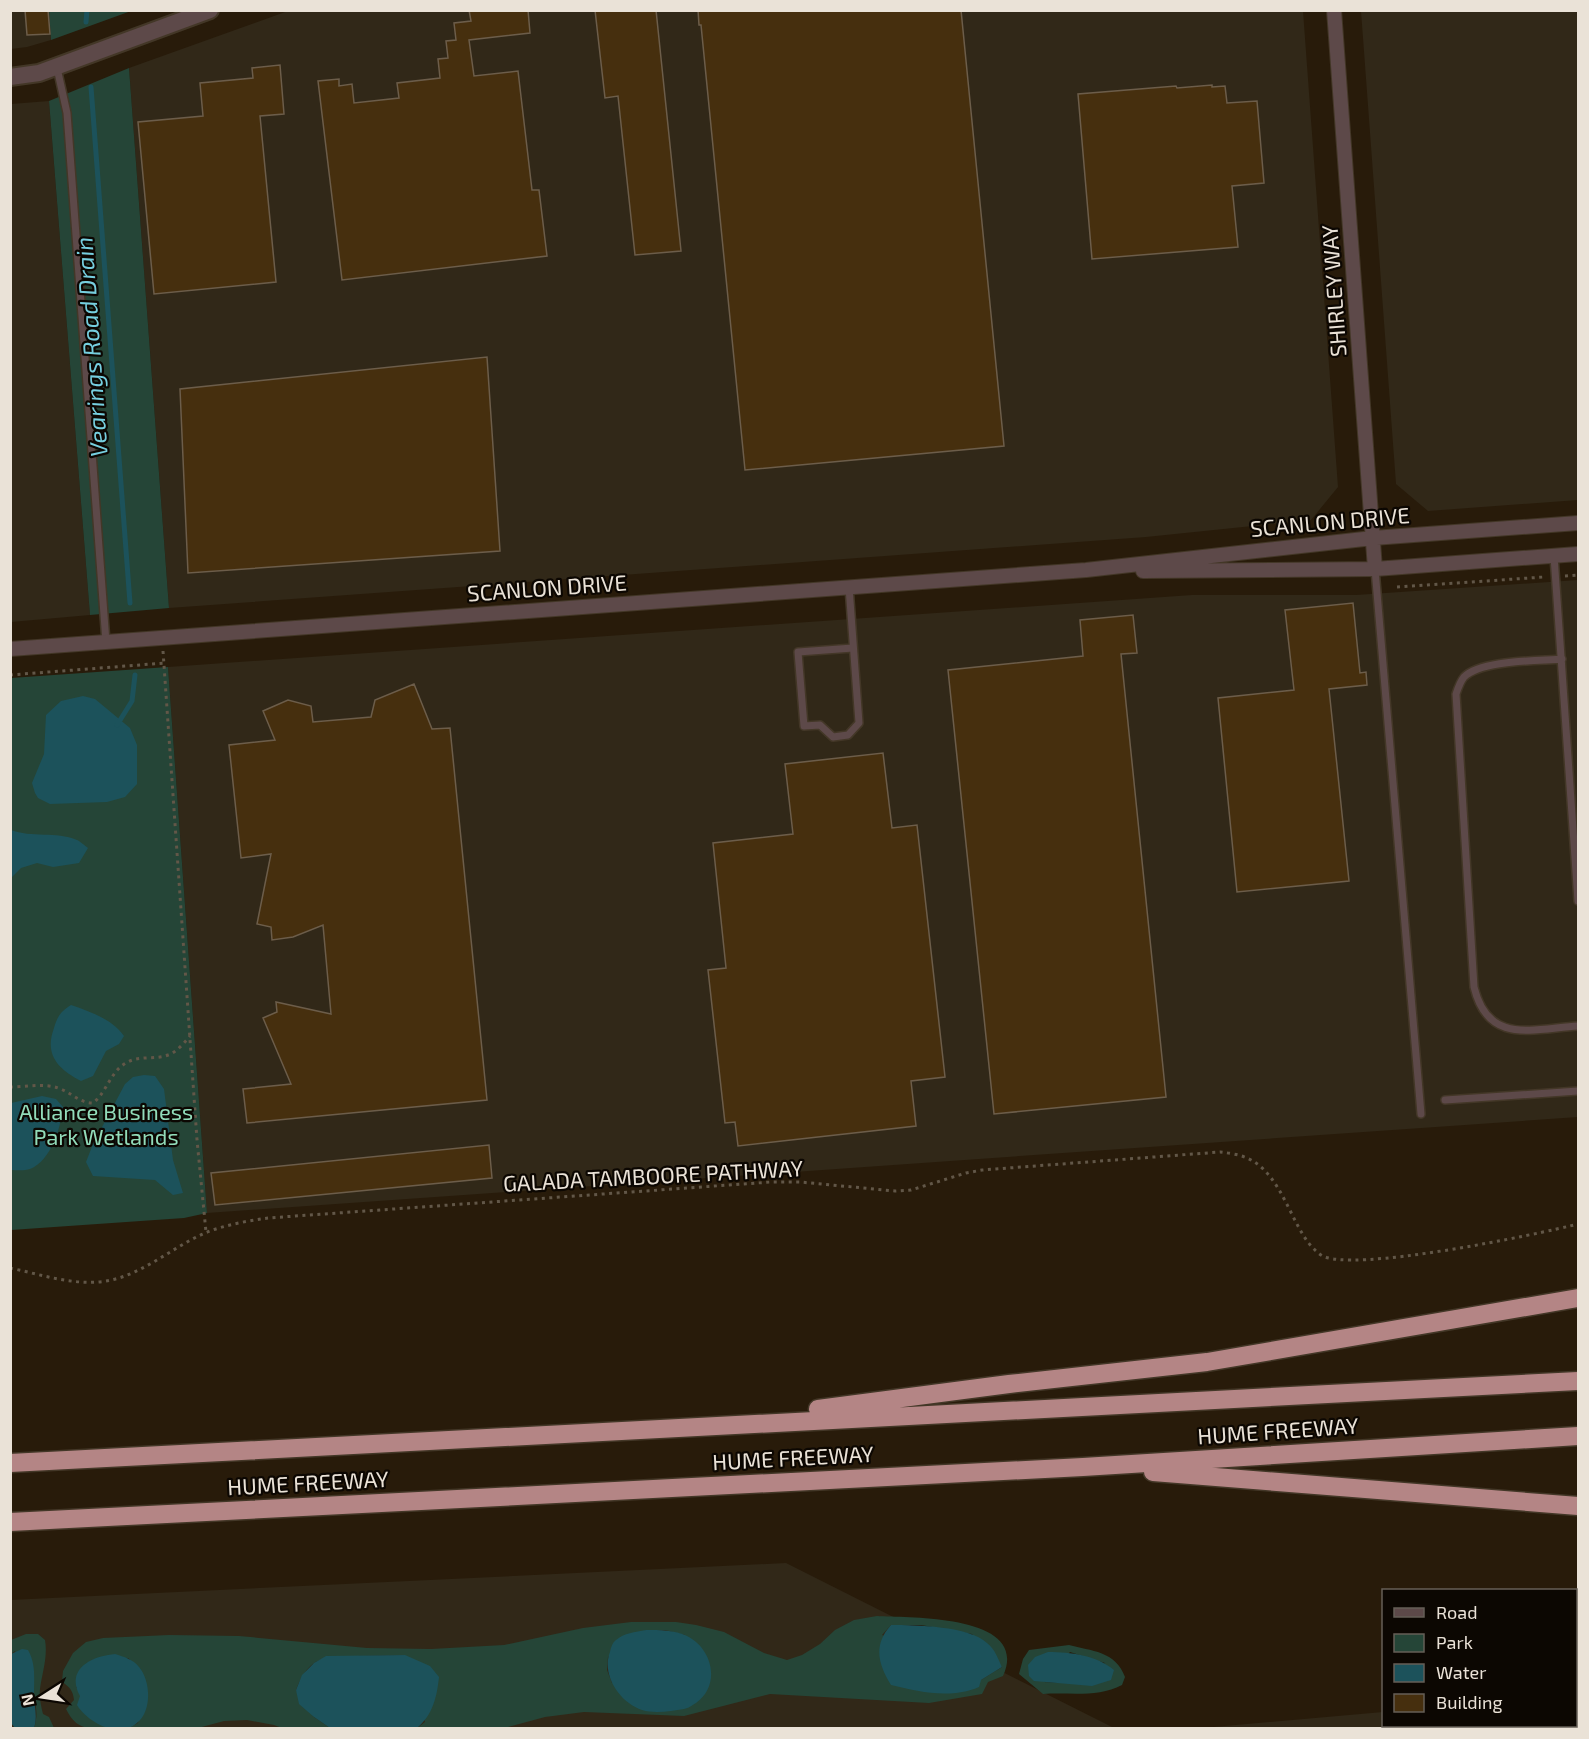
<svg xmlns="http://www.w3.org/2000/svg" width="1589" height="1739" viewBox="0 0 1589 1739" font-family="'Exo 2',sans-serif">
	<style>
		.industrial { fill: #312818 }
		.green { fill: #254537; fill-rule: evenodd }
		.water { fill: #1c525b }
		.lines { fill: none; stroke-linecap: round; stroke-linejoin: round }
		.stream { stroke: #1c525b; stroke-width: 5 }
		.building { fill: #462f0e; stroke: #6c5d4a; stroke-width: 1.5 }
		.service-casing { stroke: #433727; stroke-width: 10 }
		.minor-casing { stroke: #433727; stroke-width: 16 }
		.tertiary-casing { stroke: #433727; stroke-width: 20 }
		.motorway-casing { stroke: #433727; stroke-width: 21 }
		.path { stroke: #625748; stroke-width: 3; stroke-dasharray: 3 4.5; stroke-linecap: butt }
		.service { stroke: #5d4949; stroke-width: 7 }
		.minor { stroke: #5d4949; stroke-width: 14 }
		.tertiary { stroke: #5d4949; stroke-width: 16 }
		.motorway { stroke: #b48585; stroke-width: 18 }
		.labels { text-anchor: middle; stroke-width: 4.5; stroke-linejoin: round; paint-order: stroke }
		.street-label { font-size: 22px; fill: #eae2d7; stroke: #0c0702 }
		.park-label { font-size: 22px; fill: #92dcba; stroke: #0c0702 }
		.water-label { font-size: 24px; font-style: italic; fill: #76cfdf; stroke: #0c0702 }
	</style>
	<rect width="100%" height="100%" fill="#281b0a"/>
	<path class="industrial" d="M11,11H49L51,40L27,47L11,49Z
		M288,11H1303L1338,487L1311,520L1146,537L169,608L129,68Z
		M1361,11H1578V500L1428,511L1396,484Z
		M49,101L90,615L11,622V104Z
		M1578,580V1117L207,1213L168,667L1192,595H1356Z
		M786,1563L1114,1728H11L10,1600Z
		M1578,1693V1728H1202L1383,1712L1384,1726H1576V1694Z"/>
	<path class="green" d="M49,10H131V11L51,40Z
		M129,68L169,608L90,615L49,101Z
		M168,667L207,1213L184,1218L11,1230V678Z
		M877,1616C910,1618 1031,1614 1003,1676L988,1682L982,1694L929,1703L770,1694L684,1716L584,1712L545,1717L504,1728H417L425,1722L405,1655C389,1655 373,1656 357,1656C325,1656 309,1656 296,1690L314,1717L330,1728H282L274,1725L247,1720L224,1721L198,1728H128L138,1723C144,1692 155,1680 128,1658L76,1687L106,1728H110C88,1728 77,1731 66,1709L74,1700C73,1691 70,1687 62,1682L63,1671L73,1653L86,1642L103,1638L169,1635L239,1636L367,1648L431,1649L504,1645L583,1628L631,1622H676L696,1625L724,1632L764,1653L787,1660L802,1655L820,1644L835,1630L854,1620ZM891,1625H921L972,1634L1002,1667L981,1680L882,1635ZM646,1630H665L685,1635L612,1683L607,1670L608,1657Z
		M26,1634H38L45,1640C48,1657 42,1673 40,1689C39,1697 41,1706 43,1714L49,1717L54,1728H34C43,1703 25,1675 15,1651L11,1654V1640Z
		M1069,1645C1091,1651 1116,1651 1125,1677L1122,1685C1098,1698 1070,1692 1043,1694L1019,1674L1023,1659L1029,1650ZM1070,1652L1105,1663L1064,1683L1044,1682Z"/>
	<path class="water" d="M83,696L95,699L130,728L137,745V784L125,797L107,802L50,804L38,798L35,793L32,783L44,754L46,715L61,701Z
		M11,830C31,838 56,831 77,840C80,841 85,846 88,848L79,863L53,867L37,863L21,868L11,878Z
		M71,1005C91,1012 112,1019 124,1036L119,1044L106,1051L93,1076L81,1081C58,1069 44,1055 54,1028C57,1017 61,1011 71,1005Z
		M144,1075L155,1076L164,1089L173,1160L183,1193L173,1195L155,1180L93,1176L86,1162L93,1144L125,1084L133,1077Z
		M42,1096L56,1099L63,1107C61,1127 51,1161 30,1169C24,1171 17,1170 11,1170V1103Z
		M891,1625C916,1625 969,1626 987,1643C995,1649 998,1659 1002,1667L981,1680L979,1687C951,1699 919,1692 891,1685C878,1664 873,1645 891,1625Z
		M646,1630C659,1630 675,1630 687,1636C713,1649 721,1685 696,1703C691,1706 689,1708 684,1709C671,1711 655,1714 642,1710C620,1703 601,1675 610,1652C611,1648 612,1643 616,1640C624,1633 635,1632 646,1630Z
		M22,1649L28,1650C36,1664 34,1678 34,1694C34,1706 38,1716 34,1728H15L11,1723V1654Z
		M1048,1652C1071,1652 1096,1655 1114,1670L1111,1680L1092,1686L1034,1681L1029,1676L1028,1665L1035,1657Z
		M115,1654C124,1657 133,1659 139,1667C151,1681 152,1711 137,1723C119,1739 88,1723 77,1705L80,1696C65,1669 92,1656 115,1654Z
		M405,1655L430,1666L439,1677C437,1696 433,1715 417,1728H330L314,1717L299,1704L296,1690L302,1675L314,1663L326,1656Z"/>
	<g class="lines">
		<path class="stream" d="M86,22L87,10
			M91,87L130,603
			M117,725L132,701L135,675"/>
	</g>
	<path class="building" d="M25,10H48L50,34L27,35Z
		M469,10H528L530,33L469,40L474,76L518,71L532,190H539L547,256L342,280L318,81L339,79V86L352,84L354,103L399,98L397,83L440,78L438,59L448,58L446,41L456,40L454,23L471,21Z
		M595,10H656L681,251L635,255L618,96L605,98Z
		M698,10H961L1004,446L745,470L701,25H699Z
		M280,65L284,114L260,116L276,282L154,294L138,122L203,116L200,83L253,78L252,68Z
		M1212,85V87L1225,86L1227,103L1257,101L1264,183L1232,186L1238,247L1092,259L1078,94L1176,86L1177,88Z
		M487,357L500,551L188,573L180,389Z
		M1353,603L1360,673L1366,672L1367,685L1329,689L1349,881L1237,892L1218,698L1294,690L1285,610Z
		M1133,615L1137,653L1121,654L1166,1097L994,1114L948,670L1083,656L1080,620Z
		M414,684L432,729L450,728L487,1100L247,1123L243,1089L291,1084L263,1018L277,1012L276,1002L331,1014L323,925L293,937L272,940L271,927L257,924L271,854L241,858L229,745L275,740L263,711L288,700L311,706L313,722L371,717L375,700Z
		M883,753L892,828L917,825L945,1077L911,1081L916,1126L738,1146L735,1122L725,1123L708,970L726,968L713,843L793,834L785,764Z
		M489,1145L492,1178L215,1205L211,1173Z"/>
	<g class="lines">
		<defs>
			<path id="service" d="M57,68L67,113L106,642
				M1554,556L1578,901
				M1375,569L1421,1114
				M849,587L859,723L848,735L833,737L820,725L804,726L798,652L853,648
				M1562,659C1537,661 1481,660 1464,677C1460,682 1458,688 1456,694L1474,987C1488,1045 1532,1029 1578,1026
				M1445,1100L1578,1091"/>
			<path id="minor" d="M1334,10L1375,569
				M1143,571L1375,569L1578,554
				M10,649L1086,570L1373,538L1578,523"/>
			<path id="tertiary" d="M10,77L39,73L210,10"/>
			<path id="motorway" d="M818,1409L1009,1384L1207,1362L1578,1298
				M10,1463L1578,1381
				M1153,1472L1578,1506
				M10,1522L1083,1467L1578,1436"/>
		</defs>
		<use href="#service" class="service-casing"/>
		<use href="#minor" class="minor-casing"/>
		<use href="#tertiary" class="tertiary-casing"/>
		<use href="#motorway" class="motorway-casing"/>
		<path class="path" d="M1565,576L1578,575
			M1397,587L1544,577
			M163,651L197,1140L206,1232
			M10,675L165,663
			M10,1087C25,1087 44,1083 58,1088C71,1092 79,1103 93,1103C107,1092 110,1072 126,1063C139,1055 155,1060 168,1055C177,1052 184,1043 190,1036
			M10,1268C39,1274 67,1284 97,1282C137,1280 170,1248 205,1233C224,1225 247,1221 268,1218L771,1182H800L895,1191L911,1190L966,1173L982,1170L1220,1152C1228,1153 1238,1154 1247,1158C1273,1169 1285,1202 1298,1226C1304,1237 1310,1247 1321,1255C1349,1274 1539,1234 1578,1224"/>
		<use href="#service" class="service"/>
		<use href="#minor" class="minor"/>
		<use href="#tertiary" class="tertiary"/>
		<use href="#motorway" class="motorway"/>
	</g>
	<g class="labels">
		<g class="street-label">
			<text transform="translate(1334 291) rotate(-94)" y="8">SHIRLEY WAY</text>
			<text transform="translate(1330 522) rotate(-5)" y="8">SCANLON DRIVE</text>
			<text transform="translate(547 588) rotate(-4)" y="8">SCANLON DRIVE</text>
			<text transform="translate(653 1176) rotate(-3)" y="8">GALADA TAMBOORE PATHWAY</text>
			<text transform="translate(1278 1431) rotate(-4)" y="8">HUME FREEWAY</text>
			<text transform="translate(793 1458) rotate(-3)" y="8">HUME FREEWAY</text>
			<text transform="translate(308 1483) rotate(-3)" y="8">HUME FREEWAY</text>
		</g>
		<g class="park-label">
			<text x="106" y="1120">Alliance Business<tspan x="106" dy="25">Park Wetlands</tspan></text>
		</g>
		<g class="water-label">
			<text transform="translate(92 347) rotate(-94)" y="8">Vearings Road Drain</text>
		</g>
	</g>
	<rect width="1589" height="1739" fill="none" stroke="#eae2d7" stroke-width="24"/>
	<rect x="1382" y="1589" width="195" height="138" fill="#0c0702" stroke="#655f57" stroke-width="1.5"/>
	<rect x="1394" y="1608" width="30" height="9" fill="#5d4949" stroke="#655f57" stroke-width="1.5"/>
	<text x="1436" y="1619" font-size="18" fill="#eae2d7">Road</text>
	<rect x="1394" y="1634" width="30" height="18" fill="#254537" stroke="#655f57" stroke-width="1.5"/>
	<text x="1436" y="1649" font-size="18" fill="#eae2d7">Park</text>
	<rect x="1394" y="1664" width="30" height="18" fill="#1c525b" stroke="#655f57" stroke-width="1.5"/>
	<text x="1436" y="1679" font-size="18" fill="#eae2d7">Water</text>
	<rect x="1394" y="1694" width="30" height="18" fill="#462f0e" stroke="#655f57" stroke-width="1.5"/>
	<text x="1436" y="1709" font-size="18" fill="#eae2d7">Building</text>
	<g transform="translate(42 1697) rotate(258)" stroke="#0c0702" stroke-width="4.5" paint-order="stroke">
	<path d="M0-4.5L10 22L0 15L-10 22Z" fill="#eae2d7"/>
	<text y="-9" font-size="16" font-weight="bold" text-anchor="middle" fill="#eae2d7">N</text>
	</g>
</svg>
